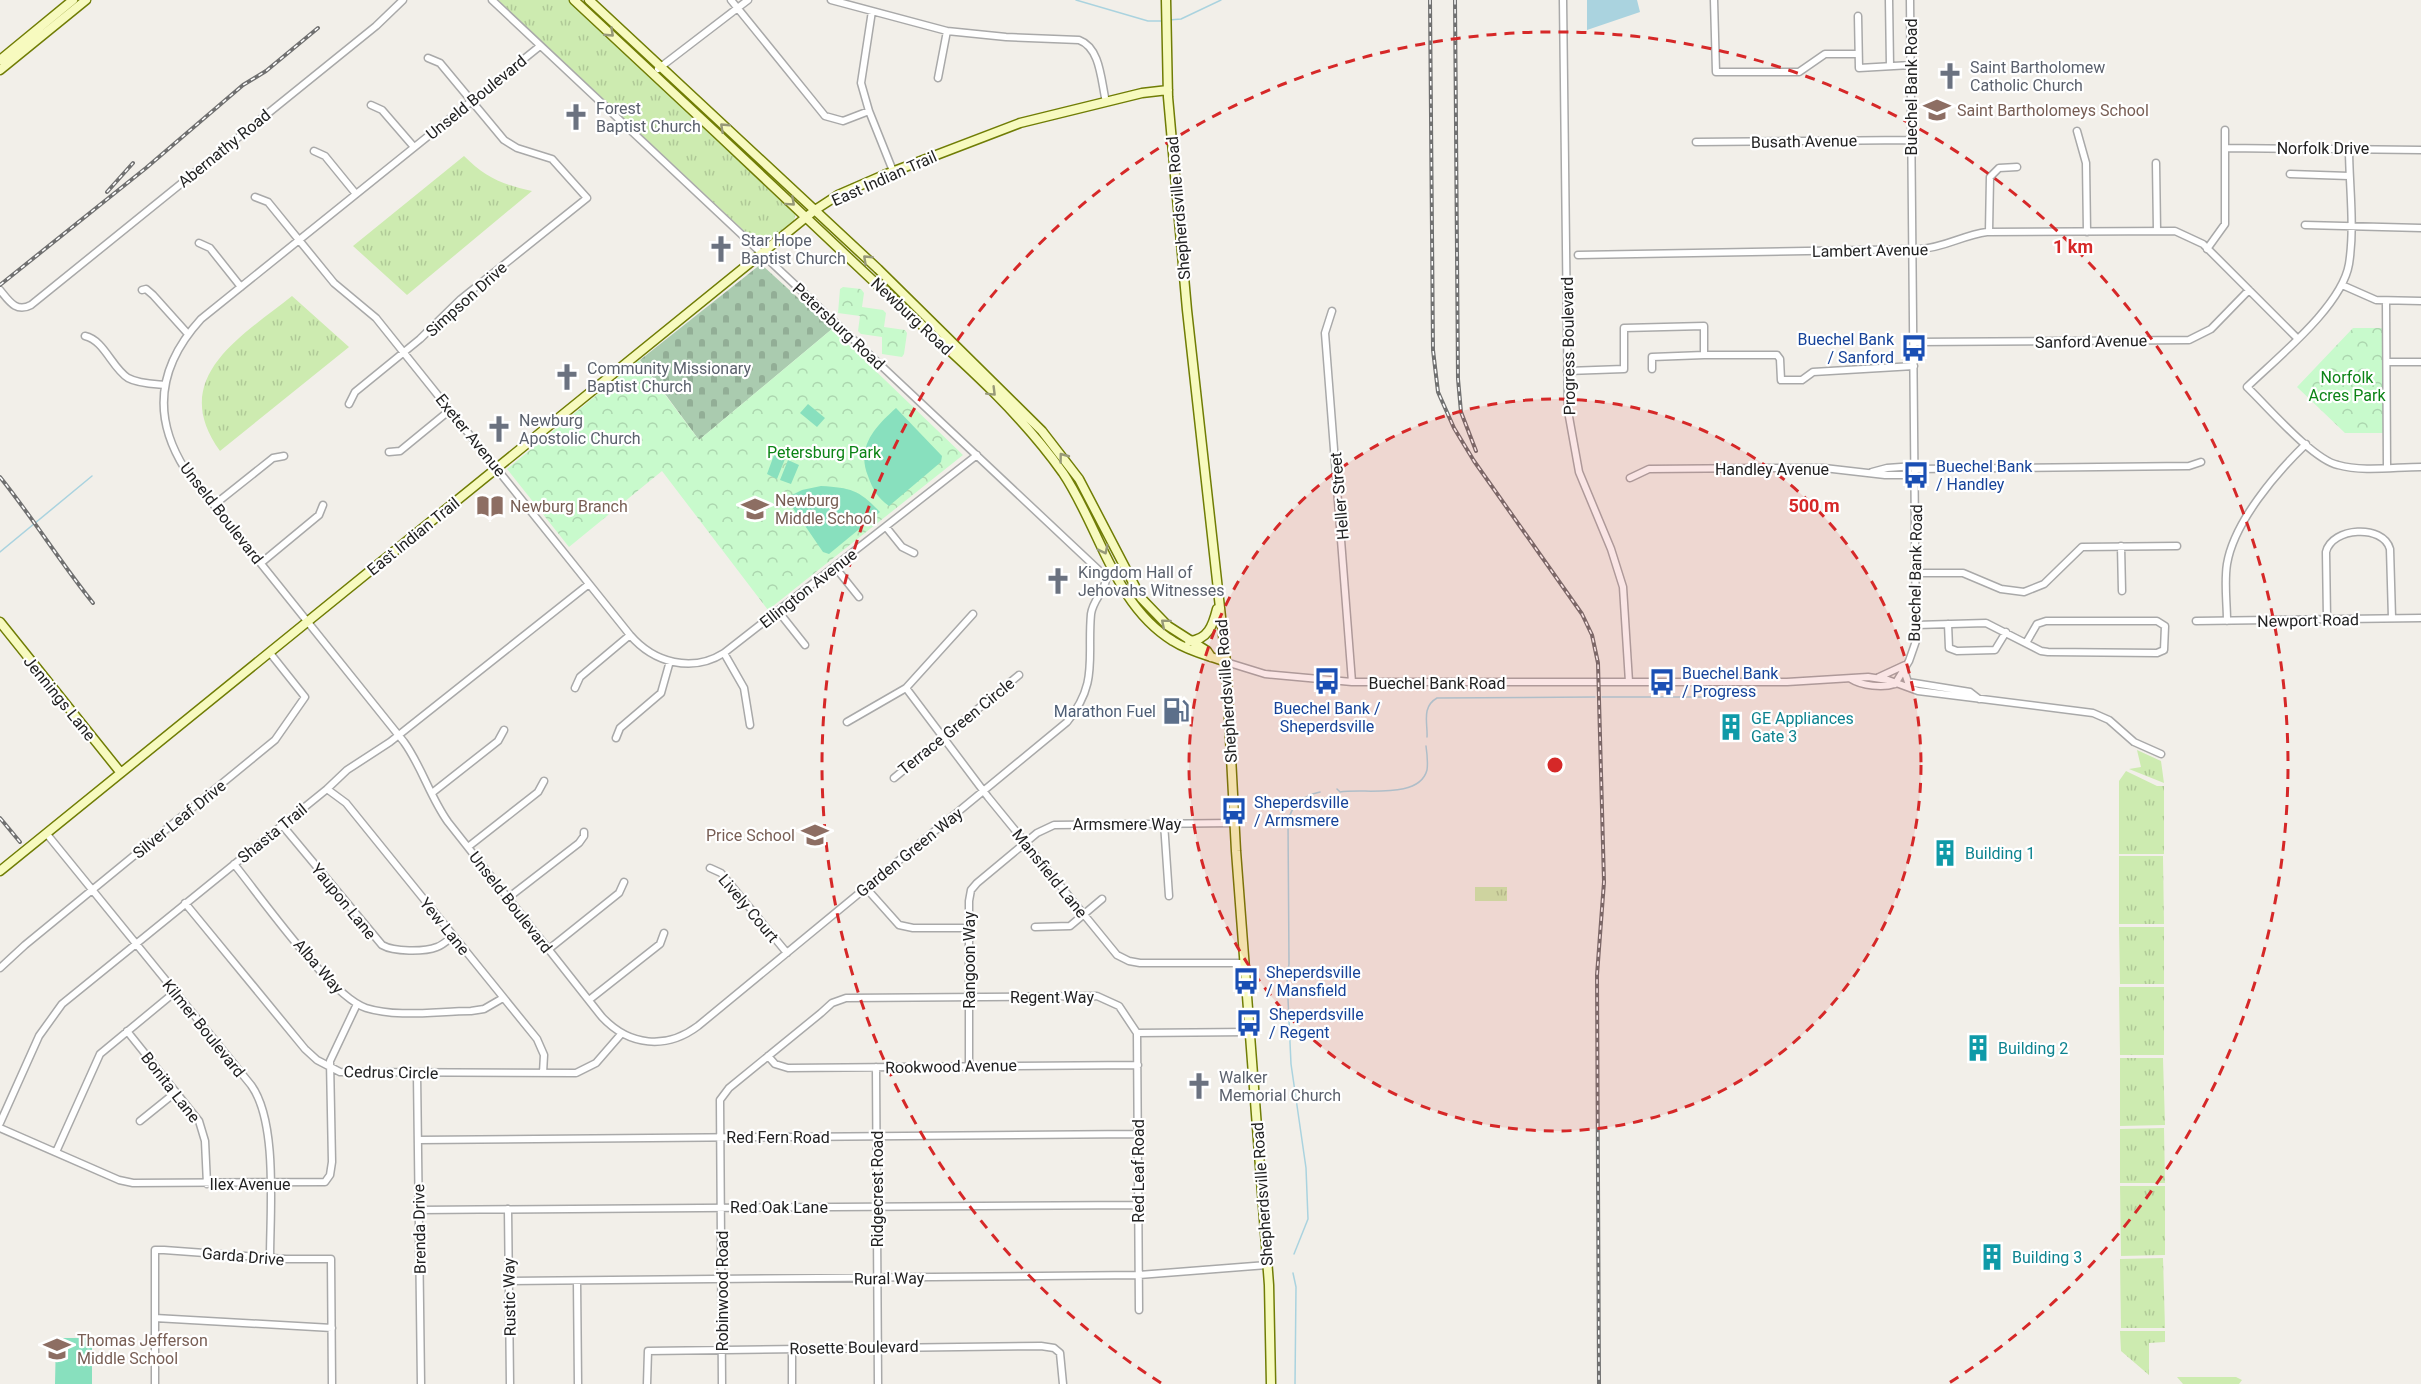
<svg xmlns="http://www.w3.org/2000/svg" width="2421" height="1384" viewBox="0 0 2421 1384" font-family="Roboto,sans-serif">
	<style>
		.grass { fill: url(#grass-tufts) }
		.cemetery { fill: url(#cemetery-stones) }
		.park { fill: url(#park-crowns) }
		.pitch { fill: #88e0be }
		.water { fill: #aad3df }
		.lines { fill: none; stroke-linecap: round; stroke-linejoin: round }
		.stream { stroke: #aad3df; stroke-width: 1.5 }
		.street-casing { stroke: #a9a9a9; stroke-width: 9 }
		.secondary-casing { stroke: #707d05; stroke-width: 11 }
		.street { stroke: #fff; stroke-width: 6 }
		.secondary { stroke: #f7fabf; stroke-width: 8 }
		.rail-casing { stroke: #707070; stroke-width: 4 }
		.rail { stroke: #fff; stroke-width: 1.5; stroke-dasharray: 4.5; stroke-linecap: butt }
		.oneway { stroke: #979978 }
		.ring { fill: none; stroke: #d62828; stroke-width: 3; stroke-dasharray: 10 8 }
		.labels { text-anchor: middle; stroke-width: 4.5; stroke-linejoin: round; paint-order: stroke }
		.worship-label { font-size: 16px; fill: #5b616d; stroke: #fff; text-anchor: start }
		.street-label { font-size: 16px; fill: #222; stroke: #fff }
		.education-label { font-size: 16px; fill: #785e54; stroke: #fff; text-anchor: start }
		.transit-label { font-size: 16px; fill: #164399; stroke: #fff; text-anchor: start }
		.park-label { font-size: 16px; fill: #0c8416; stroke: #fff }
		.service-label { font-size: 16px; fill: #4e5e75; stroke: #fff; text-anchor: end }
		.culture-label { font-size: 16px; fill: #0d838f; stroke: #fff; text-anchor: start }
		.centre { fill: #d62828; stroke: #fff; stroke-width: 3 }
		.ring-label { font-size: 18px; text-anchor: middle; font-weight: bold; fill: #d62828; stroke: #fff; stroke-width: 4.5; stroke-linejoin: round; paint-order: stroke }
	</style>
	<defs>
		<pattern id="grass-tufts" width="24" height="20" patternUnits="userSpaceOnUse" patternTransform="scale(1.5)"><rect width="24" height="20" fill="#cdebb0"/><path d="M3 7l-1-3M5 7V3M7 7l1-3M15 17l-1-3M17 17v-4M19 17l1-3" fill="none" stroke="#b0c997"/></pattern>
		<pattern id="cemetery-stones" width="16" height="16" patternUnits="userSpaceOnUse" patternTransform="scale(1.5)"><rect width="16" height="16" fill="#aacbaf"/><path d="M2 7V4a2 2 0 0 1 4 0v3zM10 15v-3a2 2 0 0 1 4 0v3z" fill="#92ae96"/></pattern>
		<pattern id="park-crowns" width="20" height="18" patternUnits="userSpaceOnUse" patternTransform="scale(1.5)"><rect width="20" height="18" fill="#c8facc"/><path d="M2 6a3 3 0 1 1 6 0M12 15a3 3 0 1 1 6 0" fill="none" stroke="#acd6af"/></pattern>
	</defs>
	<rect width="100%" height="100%" fill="#f2efe9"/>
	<path class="grass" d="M498,0H570L796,213L794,220L764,245H759Z
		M464,156C485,177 503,185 532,191L407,295L353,246Z
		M292,296L349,347L220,451C167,378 242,336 292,296Z
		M2137,750L2161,761L2164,783L2129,769L2141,767Z
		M2126,771L2157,786H2164V854H2119V781Z
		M2119,856H2163L2164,924H2119Z
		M1475,887H1507V901H1475Z
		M2119,927H2164V984H2120Z
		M2119,987H2164V1055H2120Z
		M2120,1058H2163L2165,1125L2120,1126Z
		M2164,1128L2165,1183H2120V1129Z
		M2120,1186H2165V1255L2121,1256Z
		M2163,1258L2165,1328H2121L2120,1259Z
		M2120,1331H2165V1342L2149,1343V1375L2121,1351Z
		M2177,1377H2236L2242,1380L2239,1384H2183Z"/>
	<path class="cemetery" d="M761,264L832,329L699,440L640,360Z"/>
	<path class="park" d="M843,287L861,289L864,293L862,307L883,310L886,313L884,327L905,330L907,333L904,354L902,357L882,354V337L861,334L858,331L860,316L838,313L840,289Z
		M2353,328H2383V433H2345L2297,387Z
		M832,329L963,455L768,610L662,471L569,547L507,469L639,360L699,440Z"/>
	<path class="pitch" d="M808,404L825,418L817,427L800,413Z
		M896,408L942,456L941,462L889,506C877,497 873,490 868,476C856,447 875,427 896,408Z
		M774,455L785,459L777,479L767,474Z
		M788,460L799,465L791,484L780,480Z
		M821,486C852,488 859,490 880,512L829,554L823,552L786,498L802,490Z
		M56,1338H92V1384H55Z"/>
	<path class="water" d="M1587,0H1637L1640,12L1587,30Z"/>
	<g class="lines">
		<path class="stream" d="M1076,0L1148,21H1162
			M1169,20L1181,19L1221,0
			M0,552L92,476
			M1602,697H1709
			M1427,737C1428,724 1421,707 1437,698L1595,697
			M1337,789L1340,792C1364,788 1419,800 1427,770C1428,763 1427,753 1426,746
			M1294,1254L1308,1219L1306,1168L1291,1064L1287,977L1289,964L1288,823C1291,804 1303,796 1320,792
			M1293,1273L1296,1287L1295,1384"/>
		<defs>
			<path id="street" d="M492,0L1105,576L1106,580C1104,592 1093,600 1091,614C1087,658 1099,683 1067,722L698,1026C666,1050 629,1046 602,1017L448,822C430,797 422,767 404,742L185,469C151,415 159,365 201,319L540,46
				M731,0L825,116L843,121L869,111
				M831,0L947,31L1006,37L1079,40C1101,48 1101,82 1106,102
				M1563,0L1568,411L1579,472L1611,549L1623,587L1629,682
				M1714,0L1716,72H1799L1825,54H1858
				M1889,0L1890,66
				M872,11L861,83L869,111L893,171
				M1858,16L1859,68L1911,65
				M658,69L748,0
				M938,78L947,31
				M371,105L382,110L414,147
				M2077,131L2086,163L2087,232
				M1696,142L1911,140
				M2225,148L2421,150
				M2349,148C2349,185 2355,226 2349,264C2342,306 2278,357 2247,387C2267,406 2313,460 2338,465C2363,472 2395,467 2421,467
				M314,151L325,156L356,194
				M2156,163L2157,231
				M2290,174L2349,176
				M255,197L268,202L334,283L376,318L630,635C654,663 692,673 724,653L977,455
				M2305,225L2421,228
				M1989,232L1990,177L1999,168L2017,167
				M199,243L210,248L241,287
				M2207,249L2225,224V130
				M1578,255L1920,249C1944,248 1963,235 1987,232L2175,231L2203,244L2297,338
				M2342,285L2376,300L2421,301
				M0,290C9,301 16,313 31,305L376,26L403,0
				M142,290L146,289L153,295L188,334
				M2386,301L2387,467
				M1332,311L1325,333L1352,682
				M85,336C104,340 112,368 128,378C139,384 154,384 165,385
				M1914,342L2189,340L2211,329L2249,290
				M2387,362H2421
				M1652,369V357L1704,355
				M1567,371L1624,369V328L1704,326V355H1777L1780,359L1781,380H1802L1813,372L1914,366
				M349,404L355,392L420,339L461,299L587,198L552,159L517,148L504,140L440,63L428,58
				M389,452L400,451L450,410
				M1915,469L2189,466L2201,462
				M1872,472L1887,468L1915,466
				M1630,478L1649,469L1763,468H1824L1885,475H1916
				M214,505L273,458L284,456
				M886,527L902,547L914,553
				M2121,546L2122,591
				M261,563L319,515L323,505
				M835,567L859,597
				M1916,573H1963L2001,589L2024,592L2044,584L2082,547L2177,546
				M778,611L805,645
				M2327,619L2326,552C2332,527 2383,524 2390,549L2392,618
				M2196,621L2421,618
				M2227,621C2227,602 2224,583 2227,564C2234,522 2276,473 2306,444
				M1948,624L1949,648L1957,651L1995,650L2006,632
				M1916,625L1986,623L2041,651L2048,652L2157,653L2164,650L2165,626L2157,621H2046L2037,624L2026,643
				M724,653L744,688L750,725
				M1226,662L1265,674L1352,682H1787L1868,677L1888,680L1918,691L2093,713L2109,720L2134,742L2161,754
				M1904,670L1908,682L1970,692L1979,699
				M1879,677L1905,665
				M1851,679C1862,686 1883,688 1895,684
				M1895,684L1909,661L1916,641L1910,0
				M575,688L580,677L630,635
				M906,688L988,797L1117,955L1129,961L1140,963H1245
				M847,722L906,688L973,614
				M616,738L620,728L661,693L670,661
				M894,778L1019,675
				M327,789L346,803L537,1039L544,1055L543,1073
				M432,793L498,741L504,730
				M1164,823L1169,896
				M282,825L382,945C394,952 424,952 437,947C443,945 448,940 453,936
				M46,833L251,1085C278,1122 270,1211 270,1258
				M468,847L538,792L544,781
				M234,864C260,896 331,997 366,1008C398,1018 438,1011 471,1011L484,1009L503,998
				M710,868L721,873L787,953
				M866,888L899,925L913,928H969
				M508,898L579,843L584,836V832
				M185,903L305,1049L317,1060L340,1072L576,1073L596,1063L622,1033
				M1035,927L1070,926L1102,899
				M549,949L619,893L624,882
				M0,968L25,945L275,740L305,697L270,653
				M589,1000L660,944L664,933
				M127,1031L199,1121L205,1141L207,1184
				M1137,1033L1250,1032
				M768,1056L775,1064L788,1068L1138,1065
				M969,1066V901L971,890L977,883L1037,833L1054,825L1234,823
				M876,1067L878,1384
				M417,1074L421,1384
				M140,1121L176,1092
				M0,1123L39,1036L62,1004L327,789L347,770L390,742L589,584
				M0,1128L119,1180L133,1183L325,1182L330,1175L332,1162L330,1061L357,1004
				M418,1140L1138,1134
				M56,1152L100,1054L175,992
				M508,1209L510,1384
				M419,1210L1139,1205
				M509,1281L1139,1275L1267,1265
				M577,1281L578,1384
				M155,1318L332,1328
				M792,1348V1384
				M155,1384V1250H164L286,1259H331L332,1384
				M647,1384L648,1351L1041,1346L1054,1348L1060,1353L1063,1384
				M722,1384L720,1100L729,1088L821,1013L832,1003L846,998L1097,996L1119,1006L1137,1033L1139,1310"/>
			<path id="secondary" d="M574,0C672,91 770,183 867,275C934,338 1010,398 1063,473C1100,528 1114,605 1173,641C1190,652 1207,655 1226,662
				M589,0L878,269L1042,431L1079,479L1141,598L1168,626L1207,651L1211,657
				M1166,0L1168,97L1187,310L1226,662L1236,851L1269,1285L1271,1384
				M0,60L73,0
				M0,70L86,0
				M0,622L121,773
				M1189,641C1208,640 1213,625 1217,609
				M0,871L815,210L838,195L884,175L1020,123L1142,93L1168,90"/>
		</defs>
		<use href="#street" class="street-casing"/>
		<use href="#secondary" class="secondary-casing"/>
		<use href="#street" class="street"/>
		<use href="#secondary" class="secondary"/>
		<defs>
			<path id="rail" d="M1430,0L1433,350L1438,392L1454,428L1474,461L1582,614L1592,635L1598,663L1604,882L1597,975L1599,1384
				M1455,0L1458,379L1461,412L1476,451
				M107,192L133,163
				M0,285L146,168L243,85L266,71L318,28
				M0,477C33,518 60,562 93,603
				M0,818L20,842"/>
		</defs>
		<use href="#rail" class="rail-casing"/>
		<use href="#rail" class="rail"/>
	</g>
	<defs><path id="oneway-chevron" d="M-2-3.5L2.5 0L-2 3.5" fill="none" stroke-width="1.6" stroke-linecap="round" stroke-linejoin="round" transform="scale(1.5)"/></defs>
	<g class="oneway">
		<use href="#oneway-chevron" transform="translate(610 33) rotate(43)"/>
		<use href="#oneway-chevron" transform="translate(724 127) rotate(-137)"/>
		<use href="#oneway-chevron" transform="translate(791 202) rotate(42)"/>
		<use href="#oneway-chevron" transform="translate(867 259) rotate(-137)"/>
		<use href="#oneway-chevron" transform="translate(992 392) rotate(45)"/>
		<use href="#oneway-chevron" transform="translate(1063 457) rotate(-127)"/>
		<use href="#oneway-chevron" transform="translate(1104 550) rotate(64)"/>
		<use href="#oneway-chevron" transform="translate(1165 623) rotate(-140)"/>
	</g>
	<circle cx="1555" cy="765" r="366" fill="#d62828" fill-opacity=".12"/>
	<g class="ring">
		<circle cx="1555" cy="765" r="366"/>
		<path d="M1161 1383A733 733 0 1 1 1949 1383"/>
	</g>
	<defs>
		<symbol id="church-bare" viewBox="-9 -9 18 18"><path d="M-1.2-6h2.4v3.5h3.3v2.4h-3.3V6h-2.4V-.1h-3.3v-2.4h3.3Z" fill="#6b7280" stroke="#fff" stroke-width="2.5" paint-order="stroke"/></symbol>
		<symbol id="school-bare" viewBox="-9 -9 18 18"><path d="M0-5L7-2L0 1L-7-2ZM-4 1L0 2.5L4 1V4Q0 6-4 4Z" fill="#8d6e63" stroke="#fff" stroke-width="2.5" paint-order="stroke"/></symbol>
		<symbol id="bus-bare" viewBox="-9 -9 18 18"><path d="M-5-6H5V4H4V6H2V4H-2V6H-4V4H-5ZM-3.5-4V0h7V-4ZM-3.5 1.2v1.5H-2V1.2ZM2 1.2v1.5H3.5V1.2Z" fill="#1a4fb4" stroke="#fff" stroke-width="2.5" paint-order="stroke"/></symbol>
		<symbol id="library-bare" viewBox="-9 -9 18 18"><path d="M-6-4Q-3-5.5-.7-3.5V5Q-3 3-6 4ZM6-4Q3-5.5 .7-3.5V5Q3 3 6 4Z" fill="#8d6e63" stroke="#fff" stroke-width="2.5" paint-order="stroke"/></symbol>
		<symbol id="fuel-bare" viewBox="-9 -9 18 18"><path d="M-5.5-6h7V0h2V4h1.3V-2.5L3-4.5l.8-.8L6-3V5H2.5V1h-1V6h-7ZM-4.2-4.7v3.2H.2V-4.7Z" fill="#5c6f8a" stroke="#fff" stroke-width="2.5" paint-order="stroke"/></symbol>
		<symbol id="building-bare" viewBox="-9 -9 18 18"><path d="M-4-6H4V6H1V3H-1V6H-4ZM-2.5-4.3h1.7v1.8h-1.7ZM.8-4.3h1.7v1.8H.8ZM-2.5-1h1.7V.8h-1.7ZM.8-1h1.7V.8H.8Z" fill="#0f9aa8" stroke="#fff" stroke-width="2.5" paint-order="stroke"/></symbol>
	</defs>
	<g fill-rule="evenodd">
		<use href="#church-bare" x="1931" y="57" width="38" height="38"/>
		<use href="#school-bare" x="1918" y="91" width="38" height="38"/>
		<use href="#church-bare" x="557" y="98" width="38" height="38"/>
		<use href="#church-bare" x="702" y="230" width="38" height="38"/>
		<use href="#bus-bare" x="1895" y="329" width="38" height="38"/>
		<use href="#church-bare" x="548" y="358" width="38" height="38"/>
		<use href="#church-bare" x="480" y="410" width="38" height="38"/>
		<use href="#bus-bare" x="1897" y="456" width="38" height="38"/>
		<use href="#library-bare" x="471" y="487" width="38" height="38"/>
		<use href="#school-bare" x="736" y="490" width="38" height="38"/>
		<use href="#church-bare" x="1039" y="562" width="38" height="38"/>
		<use href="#bus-bare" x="1308" y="662" width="38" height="38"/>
		<use href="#bus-bare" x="1643" y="663" width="38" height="38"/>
		<use href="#fuel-bare" x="1157" y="692" width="38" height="38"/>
		<use href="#building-bare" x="1712" y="708" width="38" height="38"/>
		<use href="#bus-bare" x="1215" y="792" width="38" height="38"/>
		<use href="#school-bare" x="796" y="816" width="38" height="38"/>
		<use href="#building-bare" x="1926" y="834" width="38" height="38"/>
		<use href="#bus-bare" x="1227" y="962" width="38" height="38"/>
		<use href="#bus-bare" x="1230" y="1004" width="38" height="38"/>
		<use href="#building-bare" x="1959" y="1029" width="38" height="38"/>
		<use href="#church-bare" x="1180" y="1067" width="38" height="38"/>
		<use href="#building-bare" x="1973" y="1238" width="38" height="38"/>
		<use href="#school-bare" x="38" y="1330" width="38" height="38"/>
	</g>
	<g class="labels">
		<g class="worship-label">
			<text x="1970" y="73">Saint Bartholomew<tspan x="1970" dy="18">Catholic Church</tspan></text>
			<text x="596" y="114">Forest<tspan x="596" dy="18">Baptist Church</tspan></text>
			<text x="741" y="246">Star Hope<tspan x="741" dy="18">Baptist Church</tspan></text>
			<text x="587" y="374">Community Missionary<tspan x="587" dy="18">Baptist Church</tspan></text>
			<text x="519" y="426">Newburg<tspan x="519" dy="18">Apostolic Church</tspan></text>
			<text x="1078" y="578">Kingdom Hall of<tspan x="1078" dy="18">Jehovahs Witnesses</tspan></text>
			<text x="1219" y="1083">Walker<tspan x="1219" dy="18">Memorial Church</tspan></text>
		</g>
		<g class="street-label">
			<text transform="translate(1911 87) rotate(-90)" y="6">Buechel Bank Road</text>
			<text transform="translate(476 97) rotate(-39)" y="6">Unseld Boulevard</text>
			<text transform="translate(1804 141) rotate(-1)" y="6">Busath Avenue</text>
			<text transform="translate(224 148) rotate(-39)" y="6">Abernathy Road</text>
			<text x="2323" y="154">Norfolk Drive</text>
			<text transform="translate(884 178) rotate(-24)" y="6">East Indian Trail</text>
			<text transform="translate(1178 208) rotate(-95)" y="6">Shepherdsville Road</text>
			<text transform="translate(1870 250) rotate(-1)" y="6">Lambert Avenue</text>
			<text transform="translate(466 299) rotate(-42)" y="6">Simpson Drive</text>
			<text transform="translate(912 316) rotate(43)" y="6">Newburg Road</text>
			<text transform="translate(839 326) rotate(43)" y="6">Petersburg Road</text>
			<text transform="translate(2091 341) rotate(-1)" y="6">Sanford Avenue</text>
			<text transform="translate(1568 346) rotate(-91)" y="6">Progress Boulevard</text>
			<text transform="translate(471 435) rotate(51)" y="6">Exeter Avenue</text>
			<text x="1772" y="475">Handley Avenue</text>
			<text transform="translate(1339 496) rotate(-95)" y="6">Heller Street</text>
			<text transform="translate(222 513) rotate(52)" y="6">Unseld Boulevard</text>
			<text transform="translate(413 536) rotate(-39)" y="6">East Indian Trail</text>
			<text transform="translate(1915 573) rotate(-89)" y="6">Buechel Bank Road</text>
			<text transform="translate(808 588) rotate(-38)" y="6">Ellington Avenue</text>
			<text transform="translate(2308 620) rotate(-1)" y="6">Newport Road</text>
			<text x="1437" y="689">Buechel Bank Road</text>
			<text transform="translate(1226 691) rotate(-94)" y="6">Shepherdsville Road</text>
			<text transform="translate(60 698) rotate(51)" y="6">Jennings Lane</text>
			<text transform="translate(956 726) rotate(-39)" y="6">Terrace Green Circle</text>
			<text transform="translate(179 819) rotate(-39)" y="6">Silver Leaf Drive</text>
			<text x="1127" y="830">Armsmere Way</text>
			<text transform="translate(272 833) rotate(-39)" y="6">Shasta Trail</text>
			<text transform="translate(909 852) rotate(-39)" y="6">Garden Green Way</text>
			<text transform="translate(1050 873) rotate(51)" y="6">Mansfield Lane</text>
			<text transform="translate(344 901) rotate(51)" y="6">Yaupon Lane</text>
			<text transform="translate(511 902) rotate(52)" y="6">Unseld Boulevard</text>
			<text transform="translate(749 908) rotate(50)" y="6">Lively Court</text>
			<text transform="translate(445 926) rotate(51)" y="6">Yew Lane</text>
			<text transform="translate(969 960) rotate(-90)" y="6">Rangoon Way</text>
			<text transform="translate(319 966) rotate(49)" y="6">Alba Way</text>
			<text x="1052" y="1003">Regent Way</text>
			<text transform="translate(204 1028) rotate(51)" y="6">Kilmer Boulevard</text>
			<text transform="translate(951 1066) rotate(-1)" y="6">Rookwood Avenue</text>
			<text transform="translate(391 1072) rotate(1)" y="6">Cedrus Circle</text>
			<text transform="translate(171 1087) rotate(52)" y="6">Bonita Lane</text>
			<text x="778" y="1143">Red Fern Road</text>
			<text transform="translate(1138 1171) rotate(-90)" y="6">Red Leaf Road</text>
			<text x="250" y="1190">Ilex Avenue</text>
			<text transform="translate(877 1189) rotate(-90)" y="6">Ridgecrest Road</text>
			<text transform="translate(1262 1194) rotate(-94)" y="6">Shepherdsville Road</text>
			<text x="779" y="1213">Red Oak Lane</text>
			<text transform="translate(419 1229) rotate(-91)" y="6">Brenda Drive</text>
			<text transform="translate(243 1256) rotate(5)" y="6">Garda Drive</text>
			<text transform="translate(889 1278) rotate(-1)" y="6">Rural Way</text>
			<text transform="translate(722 1291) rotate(-90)" y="6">Robinwood Road</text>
			<text transform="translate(509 1297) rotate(-91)" y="6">Rustic Way</text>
			<text transform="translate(854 1347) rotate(-1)" y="6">Rosette Boulevard</text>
		</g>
		<g class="education-label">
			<text x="1957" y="116">Saint Bartholomeys School</text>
			<text x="775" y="506">Newburg<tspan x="775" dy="18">Middle School</tspan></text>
			<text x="510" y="512">Newburg Branch</text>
			<text x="795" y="841" text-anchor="end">Price School</text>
			<text x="77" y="1346">Thomas Jefferson<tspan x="77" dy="18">Middle School</tspan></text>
		</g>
		<g class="transit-label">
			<text x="1894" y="345" text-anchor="end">Buechel Bank<tspan x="1894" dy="18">/ Sanford</tspan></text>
			<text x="1936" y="472">Buechel Bank<tspan x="1936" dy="18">/ Handley</tspan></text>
			<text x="1682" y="679">Buechel Bank<tspan x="1682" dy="18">/ Progress</tspan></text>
			<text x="1327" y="714" text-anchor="middle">Buechel Bank /<tspan x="1327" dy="18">Sheperdsville</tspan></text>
			<text x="1254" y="808">Sheperdsville<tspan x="1254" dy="18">/ Armsmere</tspan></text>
			<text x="1266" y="978">Sheperdsville<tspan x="1266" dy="18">/ Mansfield</tspan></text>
			<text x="1269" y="1020">Sheperdsville<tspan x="1269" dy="18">/ Regent</tspan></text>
		</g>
		<g class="park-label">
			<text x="2347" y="383">Norfolk<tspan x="2347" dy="18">Acres Park</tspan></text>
			<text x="824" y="458">Petersburg Park</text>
		</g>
		<g class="service-label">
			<text x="1156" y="717">Marathon Fuel</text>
		</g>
		<g class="culture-label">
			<text x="1751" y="724">GE Appliances<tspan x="1751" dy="18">Gate 3</tspan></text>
			<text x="1965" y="859">Building 1</text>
			<text x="1998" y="1054">Building 2</text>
			<text x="2012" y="1263">Building 3</text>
		</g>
	</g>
	<circle cx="1555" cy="765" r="9" class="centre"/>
	<g class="ring-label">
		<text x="2073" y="253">1 km</text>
		<text x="1814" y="512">500 m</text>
	</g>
</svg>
